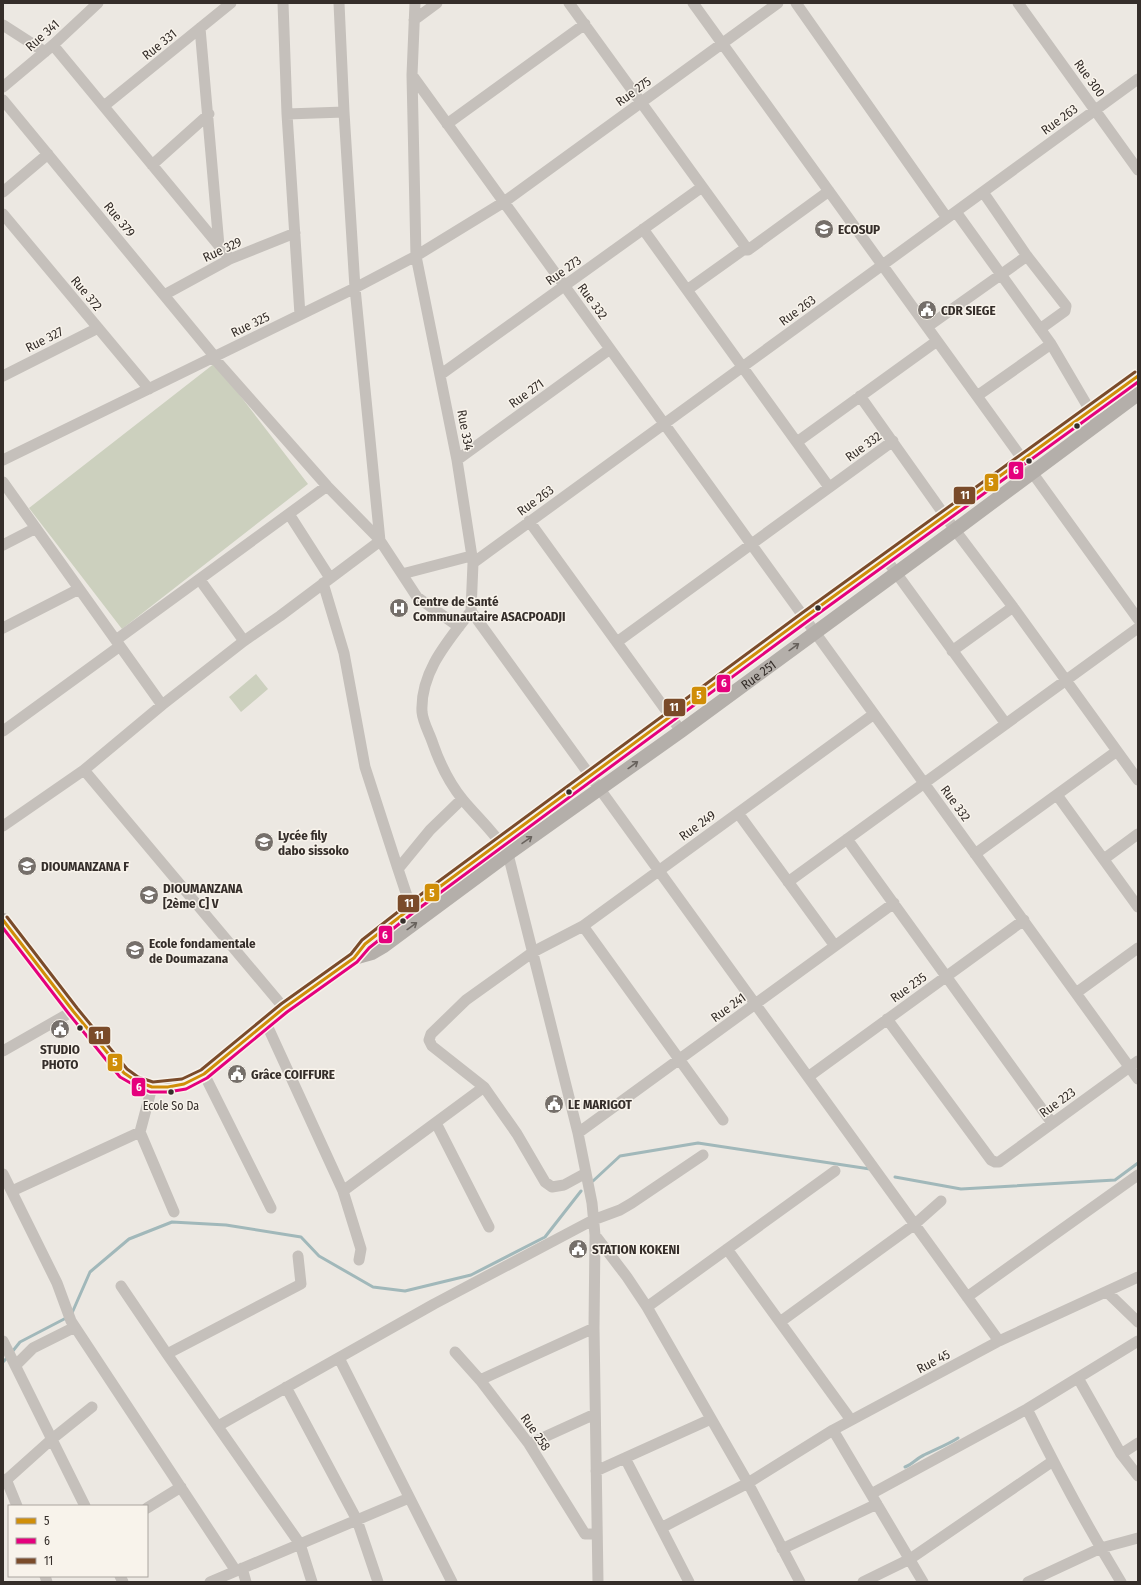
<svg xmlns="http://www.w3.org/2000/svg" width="1141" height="1585" viewBox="0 0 1141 1585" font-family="'Fira Sans Condensed',sans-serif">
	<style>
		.pitch { fill: #ccd0be }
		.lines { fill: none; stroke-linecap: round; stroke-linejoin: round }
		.stream { stroke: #a1b8ba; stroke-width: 3 }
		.minor { stroke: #c5c0bb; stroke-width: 11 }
		.major { stroke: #b4afaa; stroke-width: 14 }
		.bus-1-casing { stroke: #f8f3eb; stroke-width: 6 }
		.bus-2-casing { stroke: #f8f3eb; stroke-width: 6 }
		.bus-3-casing { stroke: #f8f3eb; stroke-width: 6 }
		.bus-1 { stroke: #d08e08; stroke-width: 3 }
		.bus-2 { stroke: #e5007d; stroke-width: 3 }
		.bus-3 { stroke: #7a4b2a; stroke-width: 3 }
		.oneway { stroke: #68625d }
		.bus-dot { fill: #352e2a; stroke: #f8f3eb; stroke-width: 1.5 }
		.labels { text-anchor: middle; stroke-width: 3; stroke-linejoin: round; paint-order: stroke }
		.bus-label { font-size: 12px; fill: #352e2a; stroke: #f8f3eb }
		.street-label { font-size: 13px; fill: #352e2a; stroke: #f8f3eb }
		.poi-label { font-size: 13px; font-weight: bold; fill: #352e2a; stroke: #f8f3eb; text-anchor: start }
		.line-badge { stroke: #f8f3eb; stroke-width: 1.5 }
		.badge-label { font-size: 11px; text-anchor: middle; font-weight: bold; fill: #fff }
	</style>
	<rect width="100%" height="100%" fill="#ece8e2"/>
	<path class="pitch" d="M215,363L308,484L122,629L29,508Z
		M256,674L268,689L241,712L229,697Z"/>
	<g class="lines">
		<path class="stream" d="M895,1177L961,1189L1115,1180L1138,1163
			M593,1181L620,1156L698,1143L870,1169
			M72,1313L90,1272L129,1239L172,1222L226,1225L301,1237L319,1256L373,1287L405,1291L471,1275L545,1237L581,1191
			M12,1352L20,1342L68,1317
			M3,1362L9,1356
			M905,1467C913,1464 917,1458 924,1455C936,1449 947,1445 958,1438"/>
		<path class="minor" d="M283,3L287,114L300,315
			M415,3L412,75L416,256L457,460L473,563L471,611
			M569,3L748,250
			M693,3L1138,619
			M796,3L947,218
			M1018,3L1138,170
			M414,20L437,3
			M3,25L45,52
			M200,28L219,246
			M53,45L230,259
			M412,75L1138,1079
			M3,87L53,45L98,3
			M3,100L215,357
			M104,106L231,3
			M287,114L344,112
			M447,124L585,24
			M152,165L209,114
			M3,192L48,154
			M983,192L1027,256L1066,306L1065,311L1040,329
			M956,212L1051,344L1098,424
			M3,214L149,389
			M643,229L829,487
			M687,290L743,250H748L829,191
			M164,295L230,259L295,233
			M927,327L1027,256
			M213,357L327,486L379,539L417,597L459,627
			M440,375L702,187
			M3,376L98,328
			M860,396L955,530L1013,607L1138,780
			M977,396L1051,344
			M797,442L937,341
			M3,460L355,288L416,256L504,202L778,3
			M457,460L610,349
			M3,482L162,705
			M289,514L330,578
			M529,521L681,731
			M3,545L36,528
			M886,559L1006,724
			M473,563L1138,79
			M402,574L471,556
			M200,580L244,641
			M323,583L344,653L365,767L398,869
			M471,611C448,641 420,672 422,712C423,723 430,734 433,744C440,764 450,784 463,800C478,818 496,834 508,854L578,1133L592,1203L595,1235L594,1328L598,1582
			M471,611L999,1341
			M3,628L79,589
			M116,640L327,486
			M617,642L893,441
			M952,651L1013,607
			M3,731L120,646
			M84,770L284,1008
			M1057,795L1138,907
			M738,813L835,946
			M3,826L84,770L162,705L244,641L280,616L380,541L355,288L344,112L339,3
			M847,839L1052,1123
			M975,854L1117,751
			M1104,859L1138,834
			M788,882L1138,628
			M411,908L398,869L430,830L462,799
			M583,926L723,1120
			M1076,993L1138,948
			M887,1019L991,1160L995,1162H999L1138,1061
			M266,1023L343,1191L361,1249L359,1260
			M3,1051L73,1011
			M204,1074L271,1208
			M808,1077L1024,920
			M152,1087L140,1132L174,1212
			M436,1123L489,1227
			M578,1133L894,903
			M586,1173L564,1185L552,1187L545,1182L517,1134L484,1087L432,1046L429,1040L431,1034L466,1000L533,952L583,926L874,714
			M3,1174L57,1283L71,1321L236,1571
			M12,1191L140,1132
			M343,1191L484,1087
			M595,1235L627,1277L647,1307L748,1483L800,1582
			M727,1249L851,1420
			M121,1286L167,1354L300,1544L312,1582
			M1107,1292L1138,1322
			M967,1297L1138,1175
			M647,1307L835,1171
			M780,1322L915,1224L941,1201
			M3,1341L85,1506
			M455,1352L480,1380L529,1444L585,1534H597
			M167,1354L301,1284L298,1256
			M339,1358L452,1582
			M16,1365L33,1348L75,1327
			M1078,1378L1121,1454L1138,1476
			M480,1380L594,1328
			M286,1387L357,1520L378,1582
			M1027,1409C1056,1468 1087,1526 1121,1582
			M218,1426L434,1304L593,1220L620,1210L632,1203L703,1155
			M833,1430L923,1582
			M529,1444L595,1414
			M1121,1454L1138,1443
			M625,1458L689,1582
			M596,1471L711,1419
			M6,1479L17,1506
			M3,1483L52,1439L92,1407
			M871,1494L1027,1409L1138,1341
			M147,1508L181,1487
			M661,1528L748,1483L833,1430L999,1341L1138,1277
			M782,1549L877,1504
			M242,1568L246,1582
			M45,1576L47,1582
			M120,1576L123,1582
			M210,1582L409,1498
			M863,1582L910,1559L1053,1461
			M1028,1582L1101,1548L1138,1538"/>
		<g class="major">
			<path d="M3,920L73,1011L124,1073L136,1081L152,1087H168L184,1084L204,1074L284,1008L354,958L365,944L411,908L805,617L1138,376"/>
			<path id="s1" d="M354,958L372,953L384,946L508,854L681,731L955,530L1138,394"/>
		</g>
		<defs>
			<path id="bus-1" d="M3,920L73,1011L124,1073L136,1081L152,1087H168L184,1084L204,1074L284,1008L354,958L365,944L411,908L805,617L1138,376"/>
			<path id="bus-2" d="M3,928L69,1014L120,1077L134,1085L150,1092H168L186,1089L207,1078L287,1012L357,962L369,948L414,912L808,621L1138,382"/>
			<path id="bus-3" d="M7,917L77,1008L127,1069L138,1077L153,1082L182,1079L201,1070L281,1004L351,954L362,940L408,904L802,613L1135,372"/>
		</defs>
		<use href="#bus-1" class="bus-1-casing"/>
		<use href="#bus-2" class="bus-2-casing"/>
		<use href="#bus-3" class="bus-3-casing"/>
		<use href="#bus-1" class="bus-1"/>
		<use href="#bus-2" class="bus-2"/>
		<use href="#bus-3" class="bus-3"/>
	</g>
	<defs><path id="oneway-shaft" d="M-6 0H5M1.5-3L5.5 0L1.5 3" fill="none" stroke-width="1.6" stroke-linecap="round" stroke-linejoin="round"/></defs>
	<g class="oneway">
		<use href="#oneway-shaft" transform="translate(794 647) rotate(-36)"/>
		<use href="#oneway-shaft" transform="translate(633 765) rotate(-36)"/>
		<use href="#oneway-shaft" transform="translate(527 840) rotate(-35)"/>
		<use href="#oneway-shaft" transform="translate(412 926) rotate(-36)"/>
	</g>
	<defs>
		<symbol id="school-disc" viewBox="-11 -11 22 22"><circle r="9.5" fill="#756f6a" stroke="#f8f3eb"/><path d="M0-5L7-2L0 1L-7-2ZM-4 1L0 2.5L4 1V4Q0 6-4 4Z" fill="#fff"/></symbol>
		<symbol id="civic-disc" viewBox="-11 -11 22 22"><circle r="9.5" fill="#756f6a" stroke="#f8f3eb"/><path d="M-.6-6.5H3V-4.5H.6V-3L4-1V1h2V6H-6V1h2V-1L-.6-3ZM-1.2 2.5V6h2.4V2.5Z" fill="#fff"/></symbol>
		<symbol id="hospital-disc" viewBox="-11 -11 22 22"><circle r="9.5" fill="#756f6a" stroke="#f8f3eb"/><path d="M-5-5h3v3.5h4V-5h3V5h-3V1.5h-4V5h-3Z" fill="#fff"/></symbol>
	</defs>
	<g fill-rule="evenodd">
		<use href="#school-disc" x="813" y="218" width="22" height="22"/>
		<use href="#civic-disc" x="916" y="299" width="22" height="22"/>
		<use href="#hospital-disc" x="388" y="597" width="22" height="22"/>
		<use href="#school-disc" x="253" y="831" width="22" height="22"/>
		<use href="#school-disc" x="16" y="855" width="22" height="22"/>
		<use href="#school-disc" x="138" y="884" width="22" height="22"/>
		<use href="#school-disc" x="124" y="939" width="22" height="22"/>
		<use href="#civic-disc" x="49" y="1018" width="22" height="22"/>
		<use href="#civic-disc" x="226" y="1063" width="22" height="22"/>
		<use href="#civic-disc" x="543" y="1093" width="22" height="22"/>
		<use href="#civic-disc" x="567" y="1238" width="22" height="22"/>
	</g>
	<g class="bus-dot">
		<circle cx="1077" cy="426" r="3.5"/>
		<circle cx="1029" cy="461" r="3.5"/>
		<circle cx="818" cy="608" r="3.5"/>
		<circle cx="569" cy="792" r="3.5"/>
		<circle cx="403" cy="921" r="3.5"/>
		<circle cx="80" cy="1028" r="3.5"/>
		<circle cx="171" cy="1092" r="3.5"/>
	</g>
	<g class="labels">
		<g class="bus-label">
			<text x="171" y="1110">Ecole So Da</text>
		</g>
		<g class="street-label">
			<text transform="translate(42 35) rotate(-42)" y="5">Rue 341</text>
			<text transform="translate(159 44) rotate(-39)" y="5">Rue 331</text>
			<text transform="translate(1090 78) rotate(54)" y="5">Rue 300</text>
			<text transform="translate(633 91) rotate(-36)" y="5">Rue 275</text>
			<text transform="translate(1059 119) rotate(-36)" y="5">Rue 263</text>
			<text transform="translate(120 219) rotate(51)" y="5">Rue 379</text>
			<text transform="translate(222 249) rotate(-25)" y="5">Rue 329</text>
			<text transform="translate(563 270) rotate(-36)" y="5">Rue 273</text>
			<text transform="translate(87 293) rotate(50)" y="5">Rue 372</text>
			<text transform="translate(593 301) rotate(54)" y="5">Rue 332</text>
			<text transform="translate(797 310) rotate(-36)" y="5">Rue 263</text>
			<text transform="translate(250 324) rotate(-26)" y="5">Rue 325</text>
			<text transform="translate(44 339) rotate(-27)" y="5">Rue 327</text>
			<text transform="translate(526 393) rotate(-36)" y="5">Rue 271</text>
			<text transform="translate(466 430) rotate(79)" y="5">Rue 334</text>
			<text transform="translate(863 446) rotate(-36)" y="5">Rue 332</text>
			<text transform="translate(535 500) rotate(-36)" y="5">Rue 263</text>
			<text dy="5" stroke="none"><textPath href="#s1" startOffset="495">Rue 251</textPath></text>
			<text transform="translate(956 803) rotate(54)" y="5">Rue 332</text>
			<text transform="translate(697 825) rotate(-36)" y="5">Rue 249</text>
			<text transform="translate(908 987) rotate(-36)" y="5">Rue 235</text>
			<text transform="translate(728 1007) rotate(-36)" y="5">Rue 241</text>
			<text transform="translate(1057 1102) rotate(-36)" y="5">Rue 223</text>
			<text transform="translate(933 1361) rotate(-28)" y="5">Rue 45</text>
			<text transform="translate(536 1432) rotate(55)" y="5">Rue 258</text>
		</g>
		<g class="poi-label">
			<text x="838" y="234">ECOSUP</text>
			<text x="941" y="315">CDR SIEGE</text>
			<text x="413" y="606">Centre de Santé<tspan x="413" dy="15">Communautaire ASACPOADJI</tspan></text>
			<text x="278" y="840">Lycée fily<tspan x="278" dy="15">dabo sissoko</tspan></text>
			<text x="41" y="871">DIOUMANZANA F</text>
			<text x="163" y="893">DIOUMANZANA<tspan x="163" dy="15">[2ème C] V</tspan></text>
			<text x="149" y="948">Ecole fondamentale<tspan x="149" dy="15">de Doumazana</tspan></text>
			<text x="60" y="1054" text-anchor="middle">STUDIO<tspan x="60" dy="15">PHOTO</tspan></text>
			<text x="251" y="1079">Grâce COIFFURE</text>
			<text x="568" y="1109">LE MARIGOT</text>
			<text x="592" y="1254">STATION KOKENI</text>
		</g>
	</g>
	<g class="line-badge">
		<rect x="1008" y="461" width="16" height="19" rx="4" fill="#e5007d"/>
		<rect x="984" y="473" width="15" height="19" rx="4" fill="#d08e08"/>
		<rect x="953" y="486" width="23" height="19" rx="4" fill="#7a4b2a"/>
		<rect x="716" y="674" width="15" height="19" rx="4" fill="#e5007d"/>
		<rect x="691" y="686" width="16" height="19" rx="4" fill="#d08e08"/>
		<rect x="663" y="698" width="23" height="19" rx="4" fill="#7a4b2a"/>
		<rect x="424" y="883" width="16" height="19" rx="4" fill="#d08e08"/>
		<rect x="397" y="894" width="23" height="19" rx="4" fill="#7a4b2a"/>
		<rect x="378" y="925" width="15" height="19" rx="4" fill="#e5007d"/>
		<rect x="88" y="1026" width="23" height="19" rx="4" fill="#7a4b2a"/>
		<rect x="107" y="1053" width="16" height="19" rx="4" fill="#d08e08"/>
		<rect x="131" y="1077" width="15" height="20" rx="4" fill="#e5007d"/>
	</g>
	<g class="badge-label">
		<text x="1016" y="474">6</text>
		<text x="991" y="486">5</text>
		<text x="965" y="499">11</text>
		<text x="724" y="687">6</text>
		<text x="699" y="699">5</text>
		<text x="674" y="711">11</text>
		<text x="432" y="897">5</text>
		<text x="409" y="907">11</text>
		<text x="385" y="939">6</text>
		<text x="99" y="1039">11</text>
		<text x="115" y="1066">5</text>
		<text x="139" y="1091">6</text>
	</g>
	<rect width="1141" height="1585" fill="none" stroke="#352e2a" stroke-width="8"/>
	<rect x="8" y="1505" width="140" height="72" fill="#f8f3eb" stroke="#aaa49e"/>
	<rect x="16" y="1518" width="20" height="6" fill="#d08e08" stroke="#aaa49e"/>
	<text x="44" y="1525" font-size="12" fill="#352e2a">5</text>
	<rect x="16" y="1538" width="20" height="6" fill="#e5007d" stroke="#aaa49e"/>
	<text x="44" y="1545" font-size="12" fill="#352e2a">6</text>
	<rect x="16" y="1558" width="20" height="6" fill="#7a4b2a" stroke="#aaa49e"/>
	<text x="44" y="1565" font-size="12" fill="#352e2a">11</text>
</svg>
